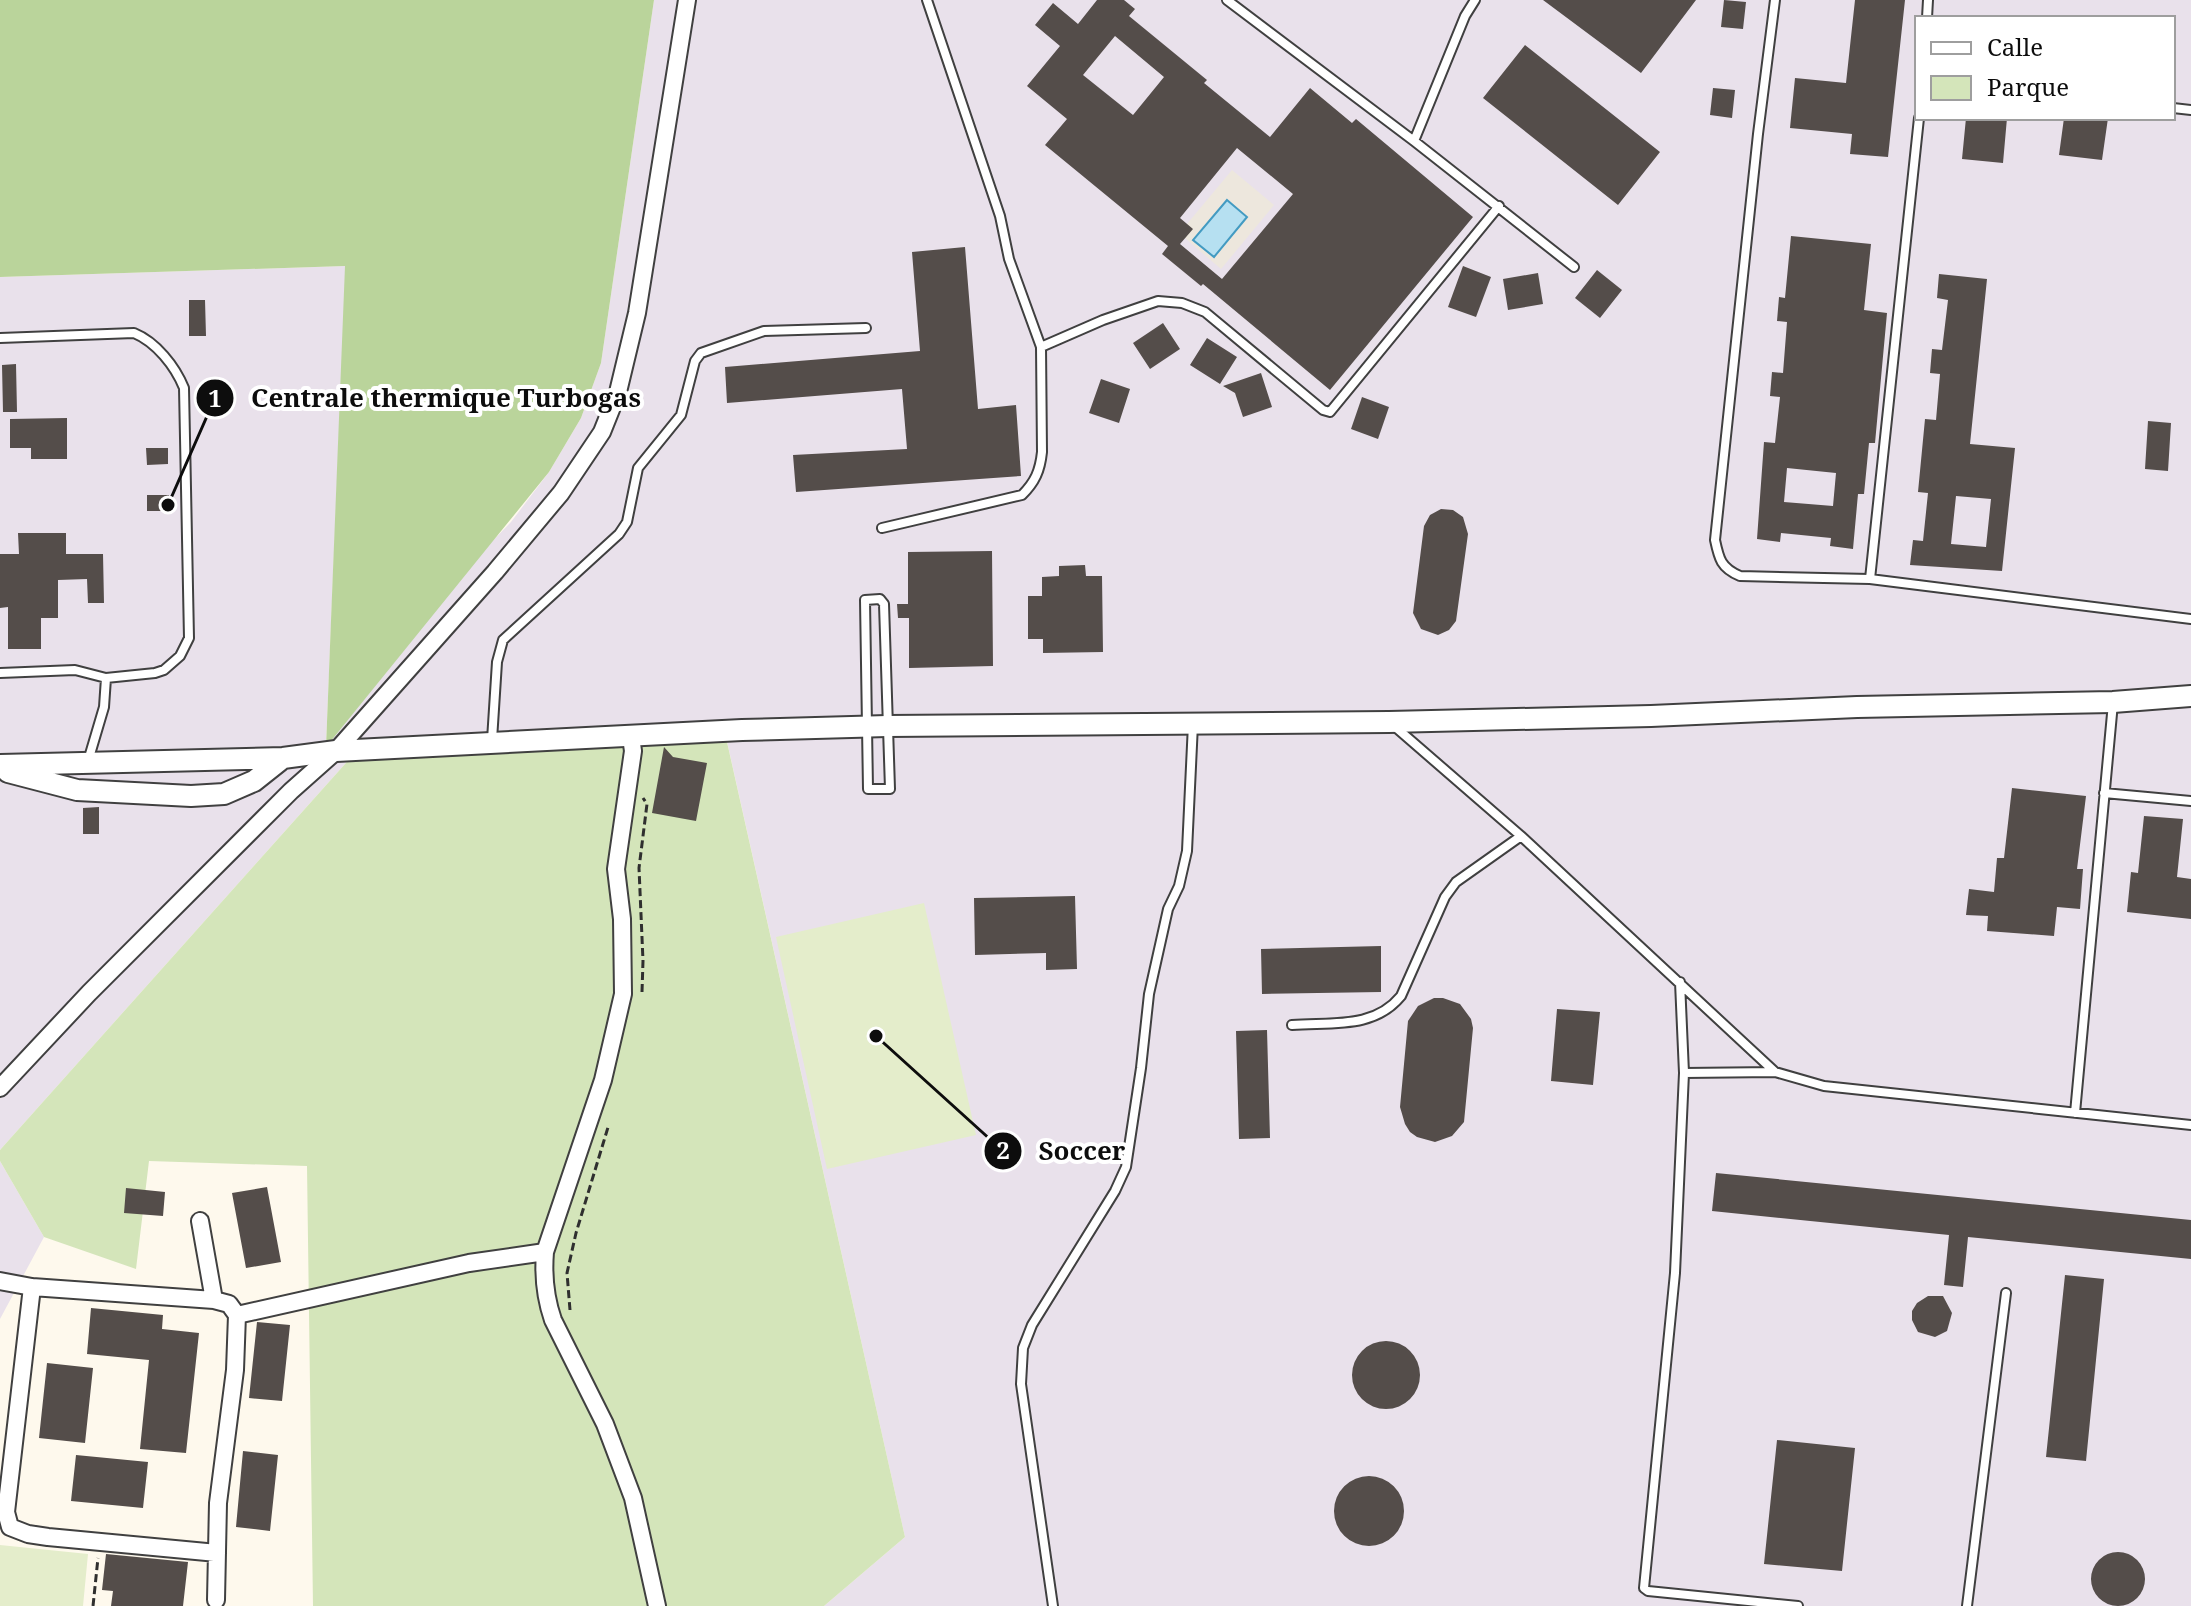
<svg xmlns="http://www.w3.org/2000/svg" width="2191" height="1606" viewBox="0 0 2191 1606" font-family="'Noto Serif',serif">
	<style>
		.industrial { fill: #e9e1eb; fill-rule: evenodd }
		.green { fill: #d4e5ba }
		.forest { fill: #bad49b }
		.pitch { fill: #e4edcb }
		.plaza { fill: #ede7dd }
		.water { fill: #b6e0f1; stroke: #439bc2; stroke-width: 2 }
		.building { fill: #544d4a; fill-rule: evenodd }
		.lines { fill: none; stroke-linecap: round; stroke-linejoin: round }
		.service-casing { stroke: #404040; stroke-width: 12 }
		.minor-casing { stroke: #404040; stroke-width: 20 }
		.tertiary-casing { stroke: #404040; stroke-width: 24 }
		.path { stroke: #2f2f2f; stroke-width: 3; stroke-dasharray: 8 4; stroke-linecap: butt }
		.service { stroke: #fff; stroke-width: 8 }
		.minor { stroke: #fff; stroke-width: 16 }
		.tertiary { stroke: #fff; stroke-width: 20 }
		.leader { fill: none; stroke: #0d0d0d; stroke-width: 3 }
		.callout-dot { fill: #0d0d0d; stroke: #fff; stroke-width: 3 }
		.mark-label { font-size: 24px; text-anchor: middle; font-weight: bold; fill: #fff }
		.callout-label { font-size: 26px; text-anchor: middle; font-weight: bold; fill: #0d0d0d; stroke: #fff; stroke-width: 8; stroke-linejoin: round; paint-order: stroke }
	</style>
	<rect width="100%" height="100%" fill="#fef9ed"/>
	<path class="industrial" d="M654,0H2191V1606H824L905,1537L724,728L362,745L0,1150V277L346,266L326,745L481,553L511,522L549,472L581,418L601,363ZM1917,18H2173V118H1917Z
		M0,1161L44,1237L0,1319Z"/>
	<path class="green" d="M727,742L905,1537L824,1606H313L307,1166L149,1161L136,1269L44,1237L0,1161V1150L362,745Z"/>
	<path class="forest" d="M0,0H654L601,363L581,418L549,472L326,747L345,266L0,277Z"/>
	<path class="pitch" d="M924,903L976,1135L827,1169L776,937Z
		M0,1545L88,1554L83,1606H0Z"/>
	<path class="plaza" d="M1232,170L1274,205L1221,269L1185,238L1187,224Z"/>
	<path class="water" d="M1227,200L1247,217L1214,257L1193,240Z"/>
	<path class="building" d="M1097,0H1124L1135,9L1129,16L1207,80L1204,83L1270,137L1310,88L1352,123L1356,119L1473,217L1330,390L1203,284L1201,286L1162,254L1168,246L1045,145L1067,119L1027,86L1060,46L1035,25L1053,3L1078,24ZM1115,36L1164,77L1133,115L1083,75ZM1237,148L1293,194L1222,279L1180,244L1193,229L1180,218Z
		M1543,0H1696L1641,73Z
		M1724,0L1746,2L1743,29L1721,27Z
		M1855,0H1905L1888,157L1850,154L1852,134L1790,128L1795,78L1846,83Z
		M1525,45L1660,152L1618,205L1483,98Z
		M1713,88L1735,90L1732,118L1710,115Z
		M1966,118H2007L2003,163L1962,159Z
		M2064,118H2108L2102,160L2059,155Z
		M1791,236L1871,244L1864,310L1887,313L1875,443H1869L1864,494H1858L1853,549L1830,546L1831,538L1781,533L1780,542L1757,539L1764,442L1775,443L1780,397L1770,396L1772,372L1783,373L1787,322L1777,321L1779,297L1785,298ZM1787,468L1836,473L1833,506L1784,502Z
		M965,247L978,409L1016,405L1021,476L796,492L793,455L907,449L902,389L727,403L725,367L920,351L912,252Z
		M1463,266L1491,277L1476,317L1448,307Z
		M1597,270L1622,290L1600,318L1575,298Z
		M1538,273L1543,304L1508,310L1503,279Z
		M1939,274L1987,279L1970,444L2015,448L2002,571L1910,565L1913,540L1923,541L1928,493L1918,492L1925,419L1936,420L1940,374L1930,373L1932,349L1942,350L1948,300L1937,298ZM1956,496L1991,499L1986,547L1951,544Z
		M189,300H205L206,336H189Z
		M1163,323L1180,349L1150,369L1133,343Z
		M1207,338L1237,357L1220,384L1190,365Z
		M16,364L17,412H3L2,365Z
		M1261,373L1272,407L1243,417L1235,393L1223,386Z
		M1101,379L1130,389L1119,423L1089,413Z
		M1362,397L1389,407L1378,439L1351,429Z
		M67,418V459H31V448H10V419Z
		M2148,421L2171,423L2168,471L2145,469Z
		M146,448H168V464L147,465Z
		M147,495H169V511H147Z
		M1441,509L1453,510L1463,517L1468,534L1456,621L1449,630L1438,635L1421,629L1413,613L1424,526L1430,515Z
		M18,533H66V554H103L104,603H88L87,579L58,580V618H41V649H8V607L0,608V554H19Z
		M992,551L993,666L909,668V618H898L897,604H908V552Z
		M1085,565L1086,576H1102L1103,652L1043,653V639H1028V596H1042V577L1059,576V566Z
		M664,747L673,757L707,763L696,821L652,813Z
		M2012,788L2086,796L2077,869H2083L2080,909L2057,907L2054,936L1987,931L1988,916L1966,915L1969,889L1994,892L1997,858H2004Z
		M99,807V834H83V808Z
		M2144,816L2183,819L2177,877L2191,879V919L2127,912L2131,872L2138,873Z
		M1075,896L1077,969L1046,970V953L975,955L974,898Z
		M1381,946V992L1262,994L1261,949Z
		M1434,998H1443L1460,1004L1471,1019L1473,1028L1464,1122L1452,1136L1435,1142L1417,1137L1410,1132L1405,1124L1400,1107L1408,1021L1418,1006Z
		M1557,1009L1600,1012L1593,1085L1551,1081Z
		M1267,1030L1270,1138L1239,1139L1236,1031Z
		M1716,1173L2191,1220V1259L1968,1237L1963,1287L1944,1285L1949,1235L1712,1211Z
		M267,1187L281,1262L246,1268L232,1193Z
		M126,1188L165,1192L163,1216L124,1213Z
		M2065,1275L2104,1279L2086,1461L2046,1457Z
		M1928,1296H1943L1952,1313L1947,1331L1935,1337L1918,1332L1912,1320V1311L1917,1303Z
		M91,1308L163,1315L162,1329L199,1333L186,1453L140,1449L149,1360L87,1354Z
		M257,1322L290,1325L282,1401L249,1398Z
		M1352 1375a34 34 0 1 1 68 0a34 34 0 1 1-68 0Z
		M47,1363L93,1368L85,1443L39,1438Z
		M1777,1440L1855,1448L1842,1571L1764,1564Z
		M243,1451L278,1455L270,1531L236,1527Z
		M76,1455L148,1462L143,1508L71,1501Z
		M1334 1511a35 35 0 1 1 70 0a35 35 0 1 1-70 0Z
		M2091 1579a27 27 0 1 1 54 0a27 27 0 1 1-54 0Z
		M106,1554L188,1562L183,1606H111L113,1591L102,1590Z"/>
	<g class="lines">
		<defs>
			<path id="service" d="M1227,0L1414,141L1574,267
				M1775,0L1758,134L1715,540C1719,559 1721,568 1740,576L1870,579L2191,619
				M1927,18L1928,0
				M2173,108L2191,110
				M1414,141L1465,16L1475,0
				M0,338L134,333C156,342 175,366 184,388L189,638L180,656L164,670L155,673L106,678L75,670L0,673
				M1041,347L1103,320L1158,301L1182,303L1205,312L1323,410L1330,412L1499,206
				M882,528L1022,495C1035,482 1040,471 1042,452L1041,347L1009,259L1000,216L927,0
				M1870,579L1919,118
				M880,599L884,604L890,789H868L865,600Z
				M1393,725L1521,836L1775,1072
				M492,740L497,662L503,640L619,534L627,522L638,468L681,415L695,361L701,353L764,331L866,328
				M88,761L104,707L106,678
				M2104,793L2191,801
				M1680,982L1684,1073L1675,1273L1644,1588L1648,1591L1798,1606
				M1292,1025C1333,1022 1374,1029 1401,996L1445,897L1456,882L1521,836
				M1684,1073L1775,1072L1824,1086L2191,1125
				M2075,1113L2113,703
				M1053,1606L1021,1384L1023,1348L1032,1325L1115,1191L1126,1167L1141,1068L1149,994L1168,909L1179,886L1187,851L1193,724
				M1967,1606L2006,1293"/>
			<path id="minor" d="M631,737L633,751L616,869L622,919L623,994L603,1080L545,1252C543,1276 545,1297 553,1320L605,1424L633,1498L657,1606
				M0,1088L89,993L291,791L336,751L495,572L561,493L602,432L618,392L637,313L687,0
				M200,1221L214,1300
				M0,1281L32,1287L214,1300L229,1304L237,1315L235,1370L218,1503L216,1600
				M32,1287L6,1512L10,1527L28,1534L48,1537L217,1553
				M237,1315L469,1263L545,1252"/>
			<path id="tertiary" d="M0,765L283,758L336,751L742,730L887,726L1389,722L1651,716L1857,707L2113,702L2191,696
				M8,772L77,790L191,796L224,794L254,781L283,758"/>
		</defs>
		<use href="#service" class="service-casing"/>
		<use href="#minor" class="minor-casing"/>
		<use href="#tertiary" class="tertiary-casing"/>
		<path class="path" d="M642,992L643,961L639,868L647,804L643,798
			M570,1310L567,1273L576,1233L609,1124
			M93,1606L98,1558"/>
		<use href="#service" class="service"/>
		<use href="#minor" class="minor"/>
		<use href="#tertiary" class="tertiary"/>
	</g>
	<path class="leader" d="M168 505L215 398M876 1036L1003 1151"/>
	<g class="callout-dot">
		<circle cx="168" cy="505" r="8"/>
		<circle cx="876" cy="1036" r="8"/>
		<circle cx="215" cy="398" r="20"/>
		<circle cx="1003" cy="1151" r="20"/>
	</g>
	<g class="mark-label">
		<text x="215" y="407">1</text>
		<text x="1003" y="1159">2</text>
	</g>
	<g class="callout-label">
		<text x="446" y="407">Centrale thermique Turbogas</text>
		<text x="1082" y="1160">Soccer</text>
	</g>
	<rect x="1915" y="16" width="260" height="104" fill="#ffffff" stroke="#9e9e9e" stroke-width="2"/>
	<rect x="1931" y="42" width="40" height="12" fill="#ffffff" stroke="#9e9e9e" stroke-width="2"/>
	<text x="1987" y="56" font-size="24" fill="#0d0d0d">Calle</text>
	<rect x="1931" y="76" width="40" height="24" fill="#d4e5ba" stroke="#9e9e9e" stroke-width="2"/>
	<text x="1987" y="96" font-size="24" fill="#0d0d0d">Parque</text>
</svg>
